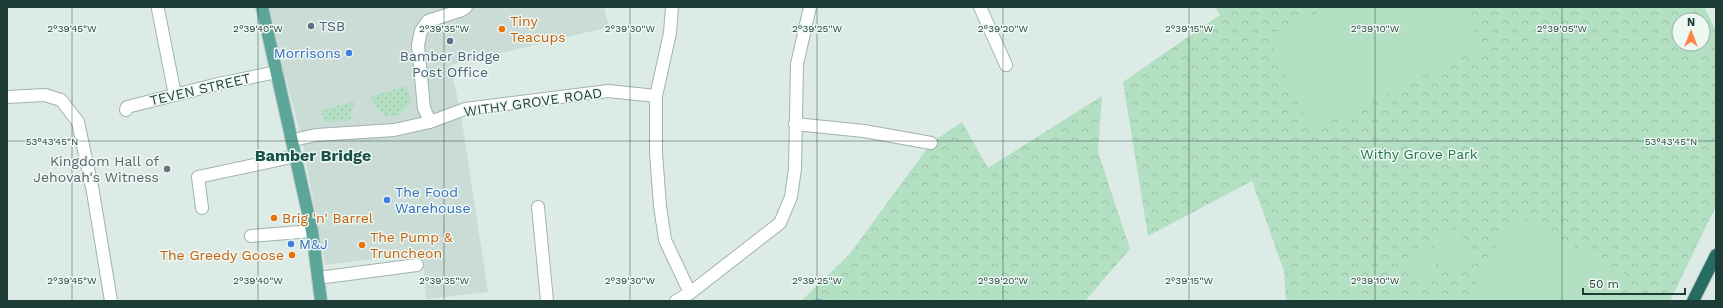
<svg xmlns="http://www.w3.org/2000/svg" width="1723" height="308" viewBox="0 0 1723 308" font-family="'Work Sans',sans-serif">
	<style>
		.built { fill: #cbdbd5 }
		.forest { fill: url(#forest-crowns); fill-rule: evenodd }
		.garden { fill: url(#garden-dots) }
		.pitch { fill: #b3dfc2 }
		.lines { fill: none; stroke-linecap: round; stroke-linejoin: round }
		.stream { stroke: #7dc3d8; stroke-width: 4 }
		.minor-casing { stroke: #a0b3ae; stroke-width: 14 }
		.major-casing { stroke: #c0c8c7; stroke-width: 14 }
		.highway-casing { stroke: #c0c8c7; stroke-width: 14 }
		.minor { stroke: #fff; stroke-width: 12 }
		.major { stroke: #5ca699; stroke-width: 12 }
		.highway { stroke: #266c63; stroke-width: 12 }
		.ticks { fill: none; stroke: #1d3c36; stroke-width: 1; stroke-opacity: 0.45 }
		.service-dot { fill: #5c6f8a; stroke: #eef8f3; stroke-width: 1.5 }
		.food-dot { fill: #e8710a; stroke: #eef8f3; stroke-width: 1.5 }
		.shop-dot { fill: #3f7fe0; stroke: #eef8f3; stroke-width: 1.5 }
		.worship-dot { fill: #6b7280; stroke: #eef8f3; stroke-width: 1.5 }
		.labels { text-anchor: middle; stroke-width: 3; stroke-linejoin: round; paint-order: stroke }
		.food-label { font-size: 14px; fill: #c56008; stroke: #eef8f3; text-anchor: start }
		.service-label { font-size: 14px; fill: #4e5e75; stroke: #eef8f3; text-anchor: start }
		.shop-label { font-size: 14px; fill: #366cbe; stroke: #eef8f3; text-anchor: start }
		.street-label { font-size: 14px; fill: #1d3c36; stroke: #eef8f3 }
		.park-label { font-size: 14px; fill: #23784a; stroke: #eef8f3 }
		.worship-label { font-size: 14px; fill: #5b616d; stroke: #eef8f3; text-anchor: end }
		.quarter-label { font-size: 16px; font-weight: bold; fill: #175047; stroke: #eef8f3 }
		.ticks-label { font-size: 10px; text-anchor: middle; fill: #1d3c36; stroke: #eef8f3; stroke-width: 3; stroke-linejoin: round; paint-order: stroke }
	</style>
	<defs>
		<pattern id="forest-crowns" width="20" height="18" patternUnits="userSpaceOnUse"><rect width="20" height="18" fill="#b3dfc2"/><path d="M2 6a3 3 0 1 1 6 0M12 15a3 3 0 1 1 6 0" fill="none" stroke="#9ac0a7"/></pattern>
		<pattern id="garden-dots" width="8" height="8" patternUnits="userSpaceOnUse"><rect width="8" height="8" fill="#b3dfc2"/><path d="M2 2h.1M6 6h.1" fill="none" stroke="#9ac0a7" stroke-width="1.8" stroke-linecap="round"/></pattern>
	</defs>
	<rect width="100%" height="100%" fill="#ddebe6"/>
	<path class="built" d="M267,7H604L609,27L450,65L460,109L488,292L426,299L423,253L325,265L302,140Z"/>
	<path class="forest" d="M1215,7H1704L1716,31V206L1670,301H1286L1284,271L1252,181L1148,236L1123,82L1220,15ZM1679,20H1703V44H1679Z
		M1102,96L1098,152L1130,249L1085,301H801L849,255L931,143L962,122L988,168Z"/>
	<path class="garden" d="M406,86L411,101L400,115L385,117L370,97Z
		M355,101L350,120L325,122L321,111Z"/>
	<path class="pitch" d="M1329,7H1462L1482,47L1311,131L1268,36Z
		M1515,214L1627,275L1612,301H1467Z
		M1457,228L1476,263L1452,276L1432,241Z
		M1428,251L1436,264L1434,272L1419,280L1412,278L1409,273L1411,260Z"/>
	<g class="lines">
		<path class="stream" d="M816,301H821"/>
		<defs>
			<path id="minor" d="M672,7L670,33L656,96V153L660,206L665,240L690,293
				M980,7L1006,65
				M158,9L175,95
				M7,97L45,95L61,100L78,122L93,192L111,301
				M126,110L127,107L218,84L277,72
				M430,122L424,108L418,45L421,31L428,21L462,10L466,7
				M795,124L864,131L931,143
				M293,140L316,135L394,130L430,122L465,109L608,91L656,96
				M538,207L547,301
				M202,208L198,177L296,156
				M251,236L312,231
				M318,278L417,265
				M676,301L690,293L780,223L791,197L795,169L797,64L810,7"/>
			<path id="major" d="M262,7L312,231L321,301"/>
			<path id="highway" d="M1693,301L1716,255"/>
		</defs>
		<use href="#minor" class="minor-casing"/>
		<use href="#major" class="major-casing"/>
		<use href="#highway" class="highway-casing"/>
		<use href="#minor" class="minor"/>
		<use href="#major" class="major"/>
		<use href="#highway" class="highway"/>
	</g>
	<path class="ticks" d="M72,7V301M258,7V301M444,7V301M630,7V301M817,7V301M1003,7V301M1189,7V301M1375,7V301M1562,7V301M7,141H1716"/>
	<g class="service-dot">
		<circle cx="311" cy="26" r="4"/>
		<circle cx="450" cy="41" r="4"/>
	</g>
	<g class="food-dot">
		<circle cx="502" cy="29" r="4"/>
		<circle cx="274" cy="218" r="4"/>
		<circle cx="362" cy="245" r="4"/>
		<circle cx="292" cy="255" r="4"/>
	</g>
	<g class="shop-dot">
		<circle cx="349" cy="53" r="4"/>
		<circle cx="387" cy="200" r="4"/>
		<circle cx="291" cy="244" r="4"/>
	</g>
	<circle class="worship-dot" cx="167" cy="169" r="4"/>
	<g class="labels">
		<g class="food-label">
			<text x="510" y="26">Tiny<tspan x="510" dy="16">Teacups</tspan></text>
			<text x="282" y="223">Brig 'n' Barrel</text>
			<text x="370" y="242">The Pump &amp;<tspan x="370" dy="16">Truncheon</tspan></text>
			<text x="284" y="260" text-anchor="end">The Greedy Goose</text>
		</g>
		<g class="service-label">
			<text x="319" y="31">TSB</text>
			<text x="450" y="61" text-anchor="middle">Bamber Bridge<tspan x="450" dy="16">Post Office</tspan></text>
		</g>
		<g class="shop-label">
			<text x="341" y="58" text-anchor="end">Morrisons</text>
			<text x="395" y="197">The Food<tspan x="395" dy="16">Warehouse</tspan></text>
			<text x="299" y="249">M&amp;J</text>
		</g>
		<g class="street-label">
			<text transform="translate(200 89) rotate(-13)" y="5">TEVEN STREET</text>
			<text transform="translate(533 102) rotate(-8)" y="5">WITHY GROVE ROAD</text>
		</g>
		<g class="park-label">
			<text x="1419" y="159">Withy Grove Park</text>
		</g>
		<g class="worship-label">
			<text x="159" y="166">Kingdom Hall of<tspan x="159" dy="16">Jehovah's Witness</tspan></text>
		</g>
		<g class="quarter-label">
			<text x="313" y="161">Bamber Bridge</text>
		</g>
	</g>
	<g class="ticks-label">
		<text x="72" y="32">2°39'45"W</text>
		<text x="258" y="32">2°39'40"W</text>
		<text x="444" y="32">2°39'35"W</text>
		<text x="630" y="32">2°39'30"W</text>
		<text x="817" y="32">2°39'25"W</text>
		<text x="1003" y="32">2°39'20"W</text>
		<text x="1189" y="32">2°39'15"W</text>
		<text x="1375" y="32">2°39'10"W</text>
		<text x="1562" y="32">2°39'05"W</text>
		<text x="52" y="145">53°43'45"N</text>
		<text x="1671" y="145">53°43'45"N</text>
		<text x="72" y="284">2°39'45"W</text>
		<text x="258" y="284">2°39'40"W</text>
		<text x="444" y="284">2°39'35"W</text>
		<text x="630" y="284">2°39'30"W</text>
		<text x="817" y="284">2°39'25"W</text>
		<text x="1003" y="284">2°39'20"W</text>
		<text x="1189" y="284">2°39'15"W</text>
		<text x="1375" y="284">2°39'10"W</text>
	</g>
	<rect width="1723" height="308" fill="none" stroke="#1d3c36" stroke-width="16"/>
	<g transform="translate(1691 32)"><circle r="19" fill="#eef8f3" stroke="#9aada7"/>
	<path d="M0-3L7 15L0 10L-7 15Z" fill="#ff8347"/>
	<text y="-6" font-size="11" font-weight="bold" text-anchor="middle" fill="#1d3c36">N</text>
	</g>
	<path d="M1583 288v6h102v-6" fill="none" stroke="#1d3c36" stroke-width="2"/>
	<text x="1589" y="288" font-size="12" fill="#1d3c36" stroke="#eef8f3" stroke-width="3" paint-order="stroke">50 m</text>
</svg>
